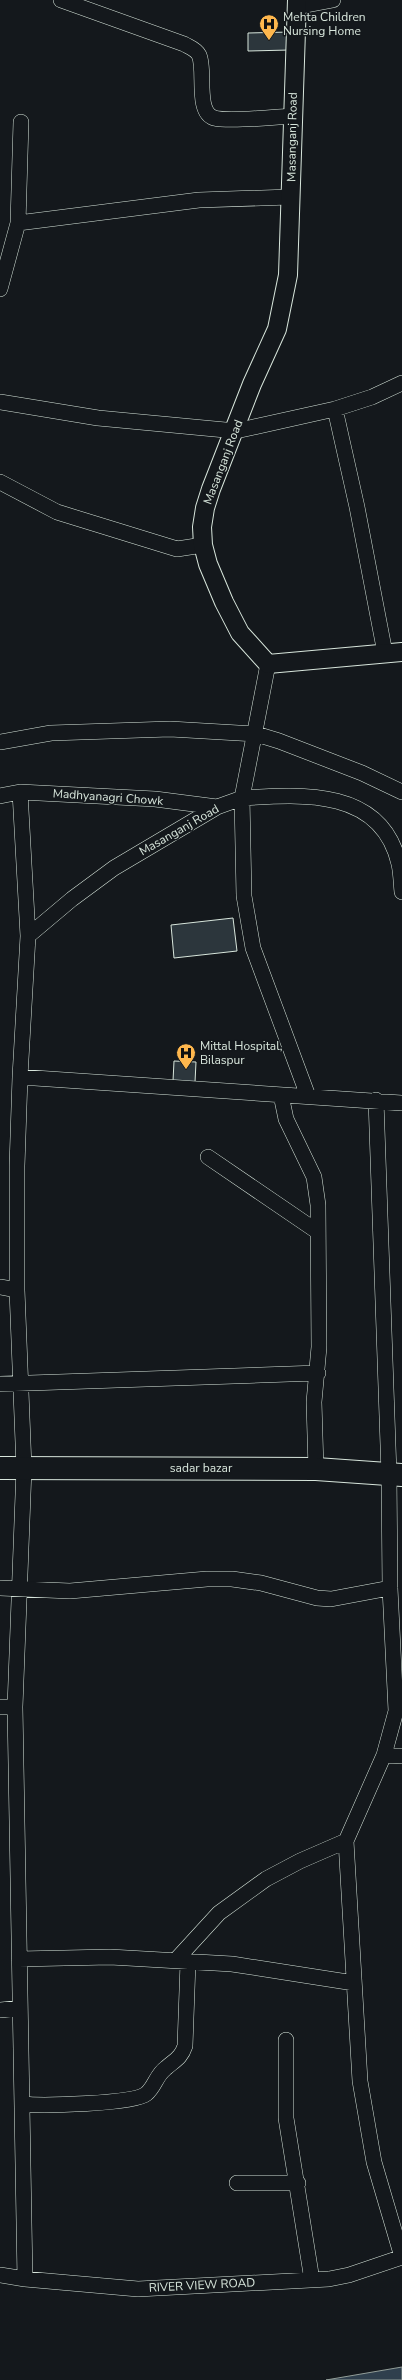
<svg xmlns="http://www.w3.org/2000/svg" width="402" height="2380" viewBox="0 0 402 2380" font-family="'Nunito Sans',sans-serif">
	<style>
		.water { fill: #2f3f4d; stroke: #939e99 }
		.building { fill: #2c363c; stroke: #d8e6dc }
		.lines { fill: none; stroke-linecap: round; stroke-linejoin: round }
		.minor-casing { stroke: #d8e6dc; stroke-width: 16 }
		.tertiary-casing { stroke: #d8e6dc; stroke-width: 20 }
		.primary-casing { stroke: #d8e6dc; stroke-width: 24 }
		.minor { stroke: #14181c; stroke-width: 15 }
		.tertiary { stroke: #14181c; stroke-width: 18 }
		.primary { stroke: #14181c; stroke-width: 22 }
		.labels { text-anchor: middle; stroke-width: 3; stroke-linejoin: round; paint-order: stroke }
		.poi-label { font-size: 12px; fill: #d8e6dc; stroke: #14181c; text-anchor: start }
		.street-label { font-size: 12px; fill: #d8e6dc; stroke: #14181c }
	</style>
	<rect width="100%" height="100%" fill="#14181c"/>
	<path class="water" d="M402,2367V2380H326Z"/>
	<path class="building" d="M290,32V50L248,51V33Z
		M233,918L237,951L174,958L171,925Z
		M174,1061L196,1062L195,1082L173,1081Z"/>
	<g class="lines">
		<defs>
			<path id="minor" d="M61,0L184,44C189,47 196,49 199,55C206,69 195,112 214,118C229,122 275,117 292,116
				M296,7L333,0
				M18,223L199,200L290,197
				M0,289L18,223L21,122
				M0,402L98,418L236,431L335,409L372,397L402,383
				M335,409L357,507L385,653
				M0,482L57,512L177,549L203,545
				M0,742L51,733L170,729L256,734L279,741L362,773L402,792
				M20,792L28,936L20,1077L17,1166V1290L24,1468L15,1707L25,2279
				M0,796L20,792L155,799L217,807
				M28,936L72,899L114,868L217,807L242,798L268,664
				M20,1077L402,1103
				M281,1095L286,1119L314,1177L318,1205L319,1347L314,1402L316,1469
				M308,1096L253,948L244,896L242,798C302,794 382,788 399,864C401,873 401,883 402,892
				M376,1100L389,1474L390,1588L396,1711L384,1755L346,1841L360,2081L374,2162L402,2257
				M208,1157L318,1232
				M0,1287L17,1290
				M0,1384L318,1373
				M0,1588L70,1591L207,1579H232L261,1583L317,1598L331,1599L390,1588
				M0,1707H15
				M384,1755L402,1756
				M19,1959L110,1957L232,1964L354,1983
				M175,1961L219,1913L266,1879L300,1861L346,1841
				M0,2010L20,2008
				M286,2040V2118L312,2280
				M22,2104C42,2106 133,2104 146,2094C155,2087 156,2075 166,2068C175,2060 181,2058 185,2046L188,1962
				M237,2183H298
				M0,2275L25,2279L138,2289L329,2279L349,2275L402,2257"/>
			<path id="tertiary" d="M297,0L288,275L277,329L252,384L211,489L205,508L202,527L203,545L208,564L224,602L240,633L268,664L402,652"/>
			<path id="primary" d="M0,1468L316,1469L402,1475"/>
		</defs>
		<use href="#minor" class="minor-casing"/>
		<use href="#tertiary" class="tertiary-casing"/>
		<use href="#primary" class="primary-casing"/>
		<use href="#minor" class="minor"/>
		<use href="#tertiary" class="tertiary"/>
		<use href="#primary" class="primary"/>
	</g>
	<defs>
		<symbol id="hospital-pin" viewBox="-11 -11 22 30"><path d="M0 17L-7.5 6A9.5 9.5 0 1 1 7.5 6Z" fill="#ffb74d" stroke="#14181c"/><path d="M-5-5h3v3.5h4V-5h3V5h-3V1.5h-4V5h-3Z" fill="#111"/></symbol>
	</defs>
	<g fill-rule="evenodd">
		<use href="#hospital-pin" x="258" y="13" width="22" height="30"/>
		<use href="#hospital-pin" x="175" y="1042" width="22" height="30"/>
	</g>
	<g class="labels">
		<g class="poi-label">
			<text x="283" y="21">Mehta Children<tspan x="283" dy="14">Nursing Home</tspan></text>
			<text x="200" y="1050">Mittal Hospital,<tspan x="200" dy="14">Bilaspur</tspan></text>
		</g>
		<g class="street-label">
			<text transform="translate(292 137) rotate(-89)" y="4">Masanganj Road</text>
			<text transform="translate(223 462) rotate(-69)" y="4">Masanganj Road</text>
			<text transform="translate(108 797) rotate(4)" y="4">Madhyanagri Chowk</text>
			<text transform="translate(179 830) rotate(-30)" y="4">Masanganj Road</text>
			<text x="201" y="1472">sadar bazar</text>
			<text transform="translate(202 2285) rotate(-3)" y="4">RIVER VIEW ROAD</text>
		</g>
	</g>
</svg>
